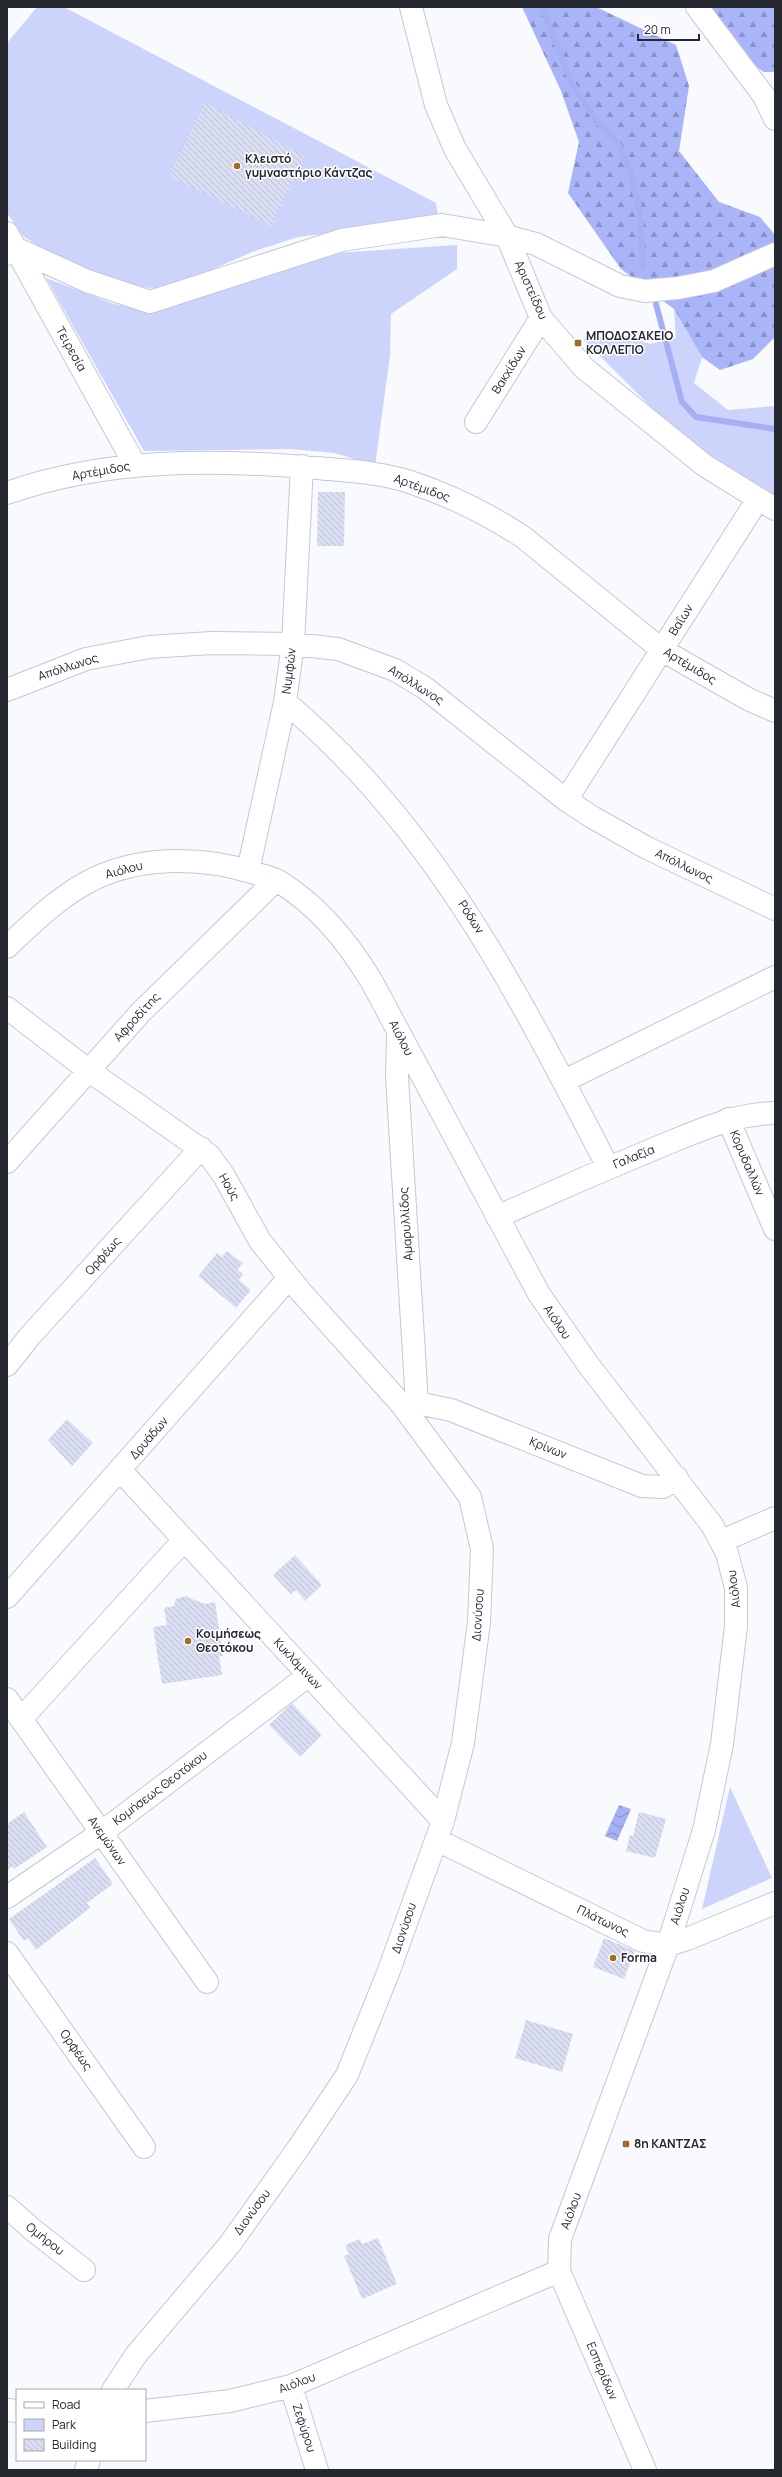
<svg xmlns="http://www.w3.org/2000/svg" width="782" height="2477" viewBox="0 0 782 2477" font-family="Manrope,sans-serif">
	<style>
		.green { fill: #ccd4fc }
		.forest { fill: url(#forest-firs) }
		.water { fill: url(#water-waves) }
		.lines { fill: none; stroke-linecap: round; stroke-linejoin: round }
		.stream { stroke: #a5b0f4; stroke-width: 6 }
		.building { fill: url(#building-back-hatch) }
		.minor-casing { stroke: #c3c7dc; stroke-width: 24 }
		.minor { stroke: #fff; stroke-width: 22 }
		.poi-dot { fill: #9f6d23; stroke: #fff; stroke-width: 1.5 }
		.labels { text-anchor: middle; stroke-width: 3; stroke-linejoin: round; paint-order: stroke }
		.poi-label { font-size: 12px; font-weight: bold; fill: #262830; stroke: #fff; text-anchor: start }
		.street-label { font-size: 12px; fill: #262830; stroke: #fff }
	</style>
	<defs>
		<pattern id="forest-firs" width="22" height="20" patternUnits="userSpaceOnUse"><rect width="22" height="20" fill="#aab4f9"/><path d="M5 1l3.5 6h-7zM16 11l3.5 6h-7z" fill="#8a92ca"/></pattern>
		<pattern id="water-waves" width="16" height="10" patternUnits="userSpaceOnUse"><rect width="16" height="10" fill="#a5b0f4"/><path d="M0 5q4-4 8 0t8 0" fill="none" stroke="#868fc6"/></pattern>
		<pattern id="building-back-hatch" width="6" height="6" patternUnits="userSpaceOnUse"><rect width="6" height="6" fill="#dadef3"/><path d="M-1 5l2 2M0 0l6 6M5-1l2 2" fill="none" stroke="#bbbed1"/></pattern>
	</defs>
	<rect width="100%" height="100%" fill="#f9fafe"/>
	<path class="green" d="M37,7H64L436,203L439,220L298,237L252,252L193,278L157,288L124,287L69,266L23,236L7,213V43Z
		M457,245V269L391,314L390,355L375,466L335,453L290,449L144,451L46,278L114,304L131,307L335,253Z
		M674,309L702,357L694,383L728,410L775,406V501L703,459L583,339L626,336L650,344L676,338Z
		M730,1787L772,1878L702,1909Z"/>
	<path class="forest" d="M522,7H596L676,45L689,86L679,151L719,202L760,217L775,235V337L753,359L720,370L702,357L674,309L621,269L568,193L579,142L561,91Z
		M706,7H775V72H764L755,66Z"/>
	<path class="water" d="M619,1805L631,1809L617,1841L605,1836Z"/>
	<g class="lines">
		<path class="stream" d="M542,7L571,81L595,119L619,145L631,173L640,214L643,268
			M656,304L682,402L696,417L775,429"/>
	</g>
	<path class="building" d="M205,103L305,156L271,226L169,176Z
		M318,492H345L344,546H317Z
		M227,1251L243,1263L237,1270L243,1274L239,1280L251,1290L236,1308L198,1276L217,1253L222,1257Z
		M67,1419L93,1443L72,1466L48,1440Z
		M295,1555L322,1585L305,1601L296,1590L291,1594L273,1575Z
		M185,1596L205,1604L215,1602L223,1656H219L222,1675L162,1684L153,1627L167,1625L164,1608L174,1606L176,1599Z
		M292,1703L322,1735L300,1757L269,1725Z
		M24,1812L47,1847L14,1869L13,1866L7,1870V1824Z
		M639,1812L666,1819L655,1858L626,1851L630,1835L633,1836Z
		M95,1858L113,1884L87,1903L90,1908L36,1950L28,1938L24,1941L9,1919Z
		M604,1938L635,1951L624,1979L593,1967Z
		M526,2020L573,2034L562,2072L515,2058Z
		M378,2238L397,2284L362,2299L344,2256L349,2254L345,2245L360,2239L362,2244Z"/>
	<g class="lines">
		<defs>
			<path id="minor" d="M411,7L436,105L455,149L507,236L541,318L584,368L704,465L775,509
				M697,7L764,96L775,119
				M7,233L135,465
				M7,254L15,248L87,281L150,302L342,240L442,225L507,236L536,244L620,286L645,291L678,288L714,281L775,254
				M476,422L541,318
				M7,493C106,458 214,459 317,468C348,471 380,472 410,482C449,495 488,514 523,537L662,650L748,699L775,711
				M7,690L86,659L149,647L211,643L293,644L338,649L395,670L425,688L566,800L592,817L647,848L775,909
				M285,702C435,827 520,997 608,1167
				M566,800L758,499
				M248,871L285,702L293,644L302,466
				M7,947C30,925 56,900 84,884C135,855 201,856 255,873C262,876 271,877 278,881C318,905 348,942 372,982L539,1294L587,1363L712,1525L727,1553L736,1588V1626L722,1744L704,1830L668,1945L560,2239L559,2271L645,2470
				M7,1008L88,1070L209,1155L224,1176L260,1241L301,1292L402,1405L470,1497L482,1549L479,1622L463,1743L443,1821L388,1973L347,2075L297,2150L230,2244L136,2355L113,2390
				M398,1033L397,1077L417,1403L407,1411
				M564,1081L775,977
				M728,1119L775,1229
				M7,1162L141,1012L276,880
				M497,1217C550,1193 603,1170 656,1148C696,1132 732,1114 775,1113
				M7,1365L30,1336L201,1148
				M417,1403L451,1410L642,1486L663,1487L677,1478
				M120,1470L443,1821
				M722,1541L775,1518
				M7,1597L289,1278
				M7,1699L207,1982
				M21,1719L183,1541
				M437,1840L643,1941L668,1945L687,1939L775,1903
				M7,1897L101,1833L309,1675
				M7,1953L144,2147
				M7,2207L33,2230L84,2270
				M291,2386L317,2470
				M7,2410L17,2411
				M145,2411L230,2401L291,2386L559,2271
				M86,2470L89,2460"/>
		</defs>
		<use href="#minor" class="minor-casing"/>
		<use href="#minor" class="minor"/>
	</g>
	<g class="poi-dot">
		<circle cx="237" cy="166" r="4"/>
		<rect x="574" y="339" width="8" height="8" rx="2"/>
		<circle cx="188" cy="1641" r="4"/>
		<circle cx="613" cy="1958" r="4"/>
		<rect x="622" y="2140" width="8" height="8" rx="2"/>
	</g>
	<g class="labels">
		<g class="poi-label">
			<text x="245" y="163">Κλειστό<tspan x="245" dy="14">γυμναστήριο Κάντζας</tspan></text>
			<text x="586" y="340">ΜΠΟΔΟΣΑΚΕΙΟ<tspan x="586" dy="14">ΚΟΛΛΕΓΙΟ</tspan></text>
			<text x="196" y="1638">Κοιμήσεως<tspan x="196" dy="14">Θεοτόκου</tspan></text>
			<text x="621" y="1962">Forma</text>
			<text x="634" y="2148">8η ΚΑΝΤΖΑΣ</text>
		</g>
		<g class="street-label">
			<text transform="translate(531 290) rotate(66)" y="4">Αριστείδου</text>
			<text transform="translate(71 349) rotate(61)" y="4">Tειρεσία</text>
			<text transform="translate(509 370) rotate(-58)" y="4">Βακχίδων</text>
			<text transform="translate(101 471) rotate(-10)" y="4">Αρτέμιδος</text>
			<text transform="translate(422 488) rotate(20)" y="4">Αρτέμιδος</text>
			<text transform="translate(681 620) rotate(-58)" y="4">Βαΐων</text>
			<text transform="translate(690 666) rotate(31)" y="4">Αρτέμιδος</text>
			<text transform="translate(68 667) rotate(-18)" y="4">Απόλλωνος</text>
			<text transform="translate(289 671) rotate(-83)" y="4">Νυμφών</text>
			<text transform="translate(416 685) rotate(32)" y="4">Απόλλωνος</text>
			<text transform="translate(684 866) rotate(26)" y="4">Απόλλωνος</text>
			<text transform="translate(124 870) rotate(-15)" y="4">Αιόλου</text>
			<text transform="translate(471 917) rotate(57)" y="4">Ρόδων</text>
			<text transform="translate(137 1017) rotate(-47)" y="4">Αφροδίτης</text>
			<text transform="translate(401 1038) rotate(63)" y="4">Αιόλου</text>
			<text transform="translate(634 1157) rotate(-22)" y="4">Γαλαξία</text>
			<text transform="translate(747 1163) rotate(67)" y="4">Κορυδαλλών</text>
			<text transform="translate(229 1187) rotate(60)" y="4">Ηούς</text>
			<text transform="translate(406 1224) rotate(-94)" y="4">Αμαρυλλίδος</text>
			<text transform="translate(103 1256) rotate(-48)" y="4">Ορφέως</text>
			<text transform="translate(557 1322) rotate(56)" y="4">Αιόλου</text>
			<text transform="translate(149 1438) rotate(-49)" y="4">Δρυάδων</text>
			<text transform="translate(548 1448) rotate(22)" y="4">Κρίνων</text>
			<text transform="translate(734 1589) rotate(-97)" y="4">Αιόλου</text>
			<text transform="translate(478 1615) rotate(-86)" y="4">Διονύσου</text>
			<text transform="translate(298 1664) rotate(47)" y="4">Κυκλάμινων</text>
			<text transform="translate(160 1788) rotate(-37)" y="4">Κομήσεως Θεοτόκου</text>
			<text transform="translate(107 1841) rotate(55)" y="4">Ανεμώνων</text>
			<text transform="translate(680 1906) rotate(-72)" y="4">Αιόλου</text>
			<text transform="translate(603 1921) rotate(26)" y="4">Πλάτωνος</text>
			<text transform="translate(404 1928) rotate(-71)" y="4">Διονύσου</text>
			<text transform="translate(76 2050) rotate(55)" y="4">Ορφέως</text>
			<text transform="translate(571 2211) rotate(-70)" y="4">Αιόλου</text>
			<text transform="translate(252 2212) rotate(-54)" y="4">Διονύσου</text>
			<text transform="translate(45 2239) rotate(38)" y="4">Ομήρου</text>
			<text transform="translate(602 2371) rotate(67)" y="4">Εσπερίδων</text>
			<text transform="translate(297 2383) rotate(-20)" y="4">Αιόλου</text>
			<text transform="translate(304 2428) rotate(72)" y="4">Ζεφύρου</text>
		</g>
	</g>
	<rect width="782" height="2477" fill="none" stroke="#262830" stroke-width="16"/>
	<rect x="16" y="2389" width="130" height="72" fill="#ffffff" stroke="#a8a9ac"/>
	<rect x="24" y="2402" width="20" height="6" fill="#ffffff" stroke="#a8a9ac"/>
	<text x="52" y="2409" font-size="12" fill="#262830">Road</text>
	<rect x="24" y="2419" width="20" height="12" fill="#ccd4fc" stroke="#a8a9ac"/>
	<text x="52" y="2429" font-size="12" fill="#262830">Park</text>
	<rect x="24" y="2439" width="20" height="12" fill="url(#building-back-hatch)" stroke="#a8a9ac"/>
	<text x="52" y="2449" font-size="12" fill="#262830">Building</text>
	<path d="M638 34v6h61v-6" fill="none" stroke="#262830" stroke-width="2"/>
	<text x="644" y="34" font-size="12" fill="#262830" stroke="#ffffff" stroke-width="3" paint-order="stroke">20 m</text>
</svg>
